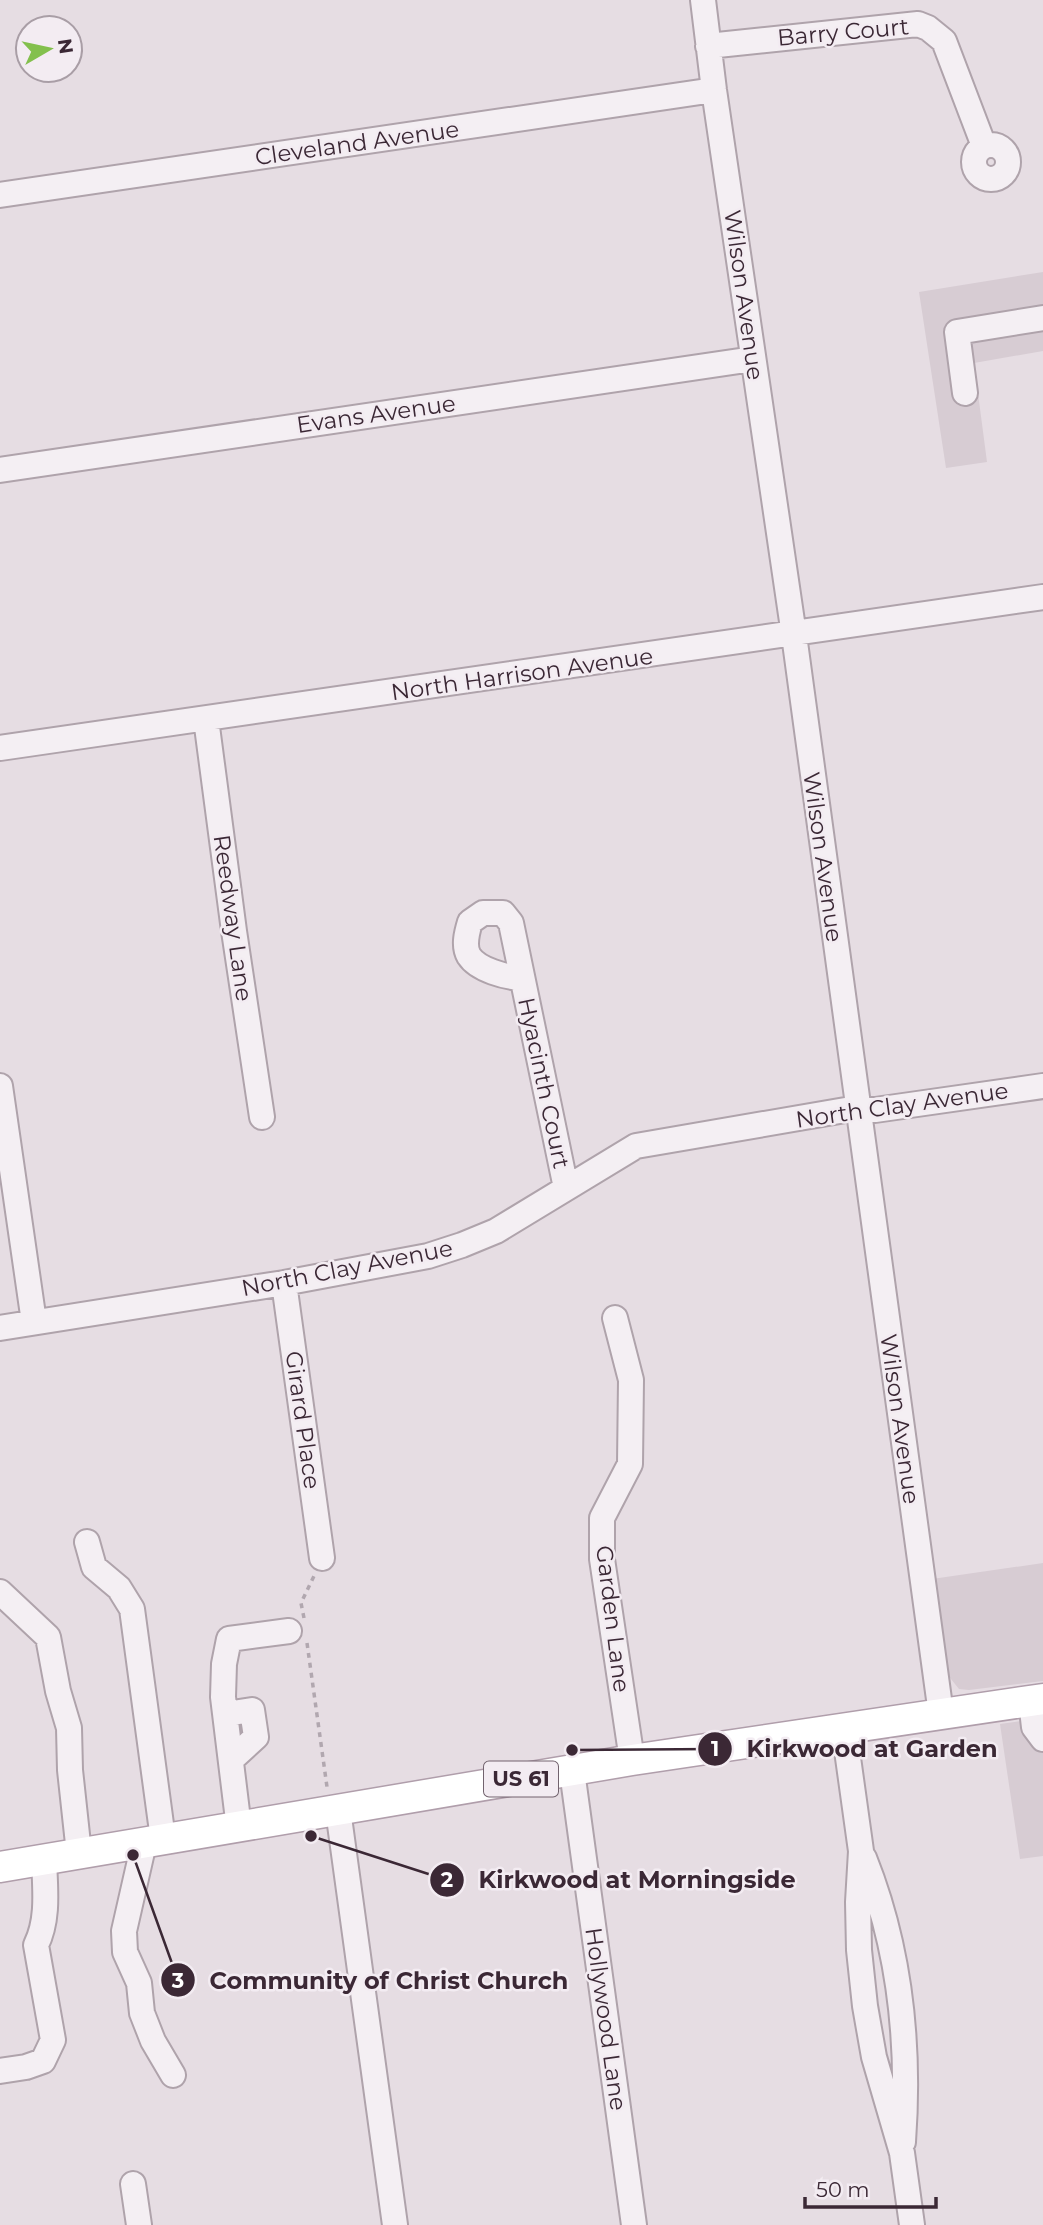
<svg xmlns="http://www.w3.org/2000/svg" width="1043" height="2225" viewBox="0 0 1043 2225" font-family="Montserrat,sans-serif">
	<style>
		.built { fill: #d7ccd3 }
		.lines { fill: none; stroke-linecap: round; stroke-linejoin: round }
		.minor-casing { stroke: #afa3ab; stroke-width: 28 }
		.major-casing { stroke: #b09eab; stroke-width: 33 }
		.path { stroke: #b1a7af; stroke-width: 3.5; stroke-dasharray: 5 5; stroke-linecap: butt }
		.minor { stroke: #f4eff3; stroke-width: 24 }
		.major { stroke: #fff; stroke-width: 30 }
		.labels { text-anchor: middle; stroke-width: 5; stroke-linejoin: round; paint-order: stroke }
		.shield { fill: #f3ecf2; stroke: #72636e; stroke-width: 2 }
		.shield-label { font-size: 21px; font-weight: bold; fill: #3b2835 }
		.street-label { font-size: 23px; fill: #3b2835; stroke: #f3ecf2 }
		.leader { fill: none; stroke: #3b2835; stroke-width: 2.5 }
		.callout-dot { fill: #3b2835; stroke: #f3ecf2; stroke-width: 2.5 }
		.mark-label { font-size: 21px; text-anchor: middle; font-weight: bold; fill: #fff }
		.callout-label { font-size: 24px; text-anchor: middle; font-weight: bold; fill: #3b2835; stroke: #f3ecf2; stroke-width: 5; stroke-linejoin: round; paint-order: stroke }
	</style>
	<rect width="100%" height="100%" fill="#e6dde3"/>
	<path class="built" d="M1043,272V351L974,363L987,462L946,468L919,292Z
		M1043,1563V1681L969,1690L959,1689L947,1674L932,1579Z
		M1043,1718V1856L1020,1859L1000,1724Z"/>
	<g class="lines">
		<defs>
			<path id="minor" d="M703,0L714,90L794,635L941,1714
				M708,46L918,24L928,28L944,41L984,146
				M974 162a17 17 0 1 1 34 0a17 17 0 1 1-34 0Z
				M0,195L714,90
				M965,393L957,332L1043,318
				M0,470L753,359
				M206,719L234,931L262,1117
				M0,748L1043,597
				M521,978C506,977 478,970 469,956C463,946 467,932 470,922L483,913H503L511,923L566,1188
				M0,1086L34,1322
				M284,1283L322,1558
				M615,1318L631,1380L630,1464L602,1518V1559L632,1760
				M0,1328L284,1283L428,1256L462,1245L496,1231L636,1146L857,1108L875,1110L1043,1086
				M87,1542L94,1567L119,1588L132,1609L163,1839
				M0,1592L48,1637L58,1691L69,1728L70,1770L79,1853
				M1031,1701L1034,1727L1043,1739
				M226,1714L252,1710L256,1737L232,1759
				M844,1729L861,1851L858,1902L859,1950L865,2006L874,2057L902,2153L912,2225
				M572,1771L634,2225
				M338,1810L395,2225
				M239,1828L223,1697L224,1664L229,1639L289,1631
				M144,1843L124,1931L125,1952L139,1983L142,2013L153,2041L173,2075
				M864,1858C900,1948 910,2046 903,2142
				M0,2071L26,2067L43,2061L53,2040L36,1945C49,1919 45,1888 44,1860
				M133,2184L139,2225"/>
			<path id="major" d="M0,1867L632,1760L1043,1699"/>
		</defs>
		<use href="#minor" class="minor-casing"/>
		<use href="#major" class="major-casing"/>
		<path class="path" d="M304,1618L301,1603L314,1576
			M307,1643L327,1787"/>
		<use href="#minor" class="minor"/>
		<use href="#major" class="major"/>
	</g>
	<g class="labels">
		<rect class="shield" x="484" y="1761.5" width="74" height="35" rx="5"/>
		<g class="shield-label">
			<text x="521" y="1786">US 61</text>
		</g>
		<g class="street-label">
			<text transform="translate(843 32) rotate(-5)" y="8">Barry Court</text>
			<text transform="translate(357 143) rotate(-8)" y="8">Cleveland Avenue</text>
			<text transform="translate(744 295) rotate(82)" y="8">Wilson Avenue</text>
			<text transform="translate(376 414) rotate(-8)" y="8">Evans Avenue</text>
			<text transform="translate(522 674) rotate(-8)" y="8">North Harrison Avenue</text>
			<text transform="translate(823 857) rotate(82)" y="8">Wilson Avenue</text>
			<text transform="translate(233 918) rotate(82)" y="8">Reedway Lane</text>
			<text transform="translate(544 1083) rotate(78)" y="8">Hyacinth Court</text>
			<text transform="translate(902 1105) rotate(-8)" y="8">North Clay Avenue</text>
			<text transform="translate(347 1268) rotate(-11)" y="8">North Clay Avenue</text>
			<text transform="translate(900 1419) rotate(82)" y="8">Wilson Avenue</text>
			<text transform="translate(303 1420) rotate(82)" y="8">Girard Place</text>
			<text transform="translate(613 1619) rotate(83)" y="8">Garden Lane</text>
			<text transform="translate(606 2019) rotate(82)" y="8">Hollywood Lane</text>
		</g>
	</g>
	<path class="leader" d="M572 1750L715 1749M311 1836L447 1880M133 1855L178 1980"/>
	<g class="callout-dot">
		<circle cx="572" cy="1750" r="7"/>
		<circle cx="311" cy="1836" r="7"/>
		<circle cx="133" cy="1855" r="7"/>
		<circle cx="715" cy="1749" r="18"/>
		<circle cx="447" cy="1880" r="18"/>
		<circle cx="178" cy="1980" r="18"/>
	</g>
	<g class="mark-label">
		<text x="715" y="1756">1</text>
		<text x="447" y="1887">2</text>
		<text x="178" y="1988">3</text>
	</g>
	<g class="callout-label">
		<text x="872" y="1757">Kirkwood at Garden</text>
		<text x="637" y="1888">Kirkwood at Morningside</text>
		<text x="389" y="1989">Community of Christ Church</text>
	</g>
	<g transform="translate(49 49) rotate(81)"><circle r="33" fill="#f3ecf2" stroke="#a99ea6" stroke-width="2"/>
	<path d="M0-5L12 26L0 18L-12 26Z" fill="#83c04d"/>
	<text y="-10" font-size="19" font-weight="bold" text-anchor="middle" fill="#3b2835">N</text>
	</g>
	<path d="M805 2197v10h131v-10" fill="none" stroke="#3b2835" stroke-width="3.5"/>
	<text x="816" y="2197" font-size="21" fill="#3b2835" stroke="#f3ecf2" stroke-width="5" paint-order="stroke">50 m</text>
</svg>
